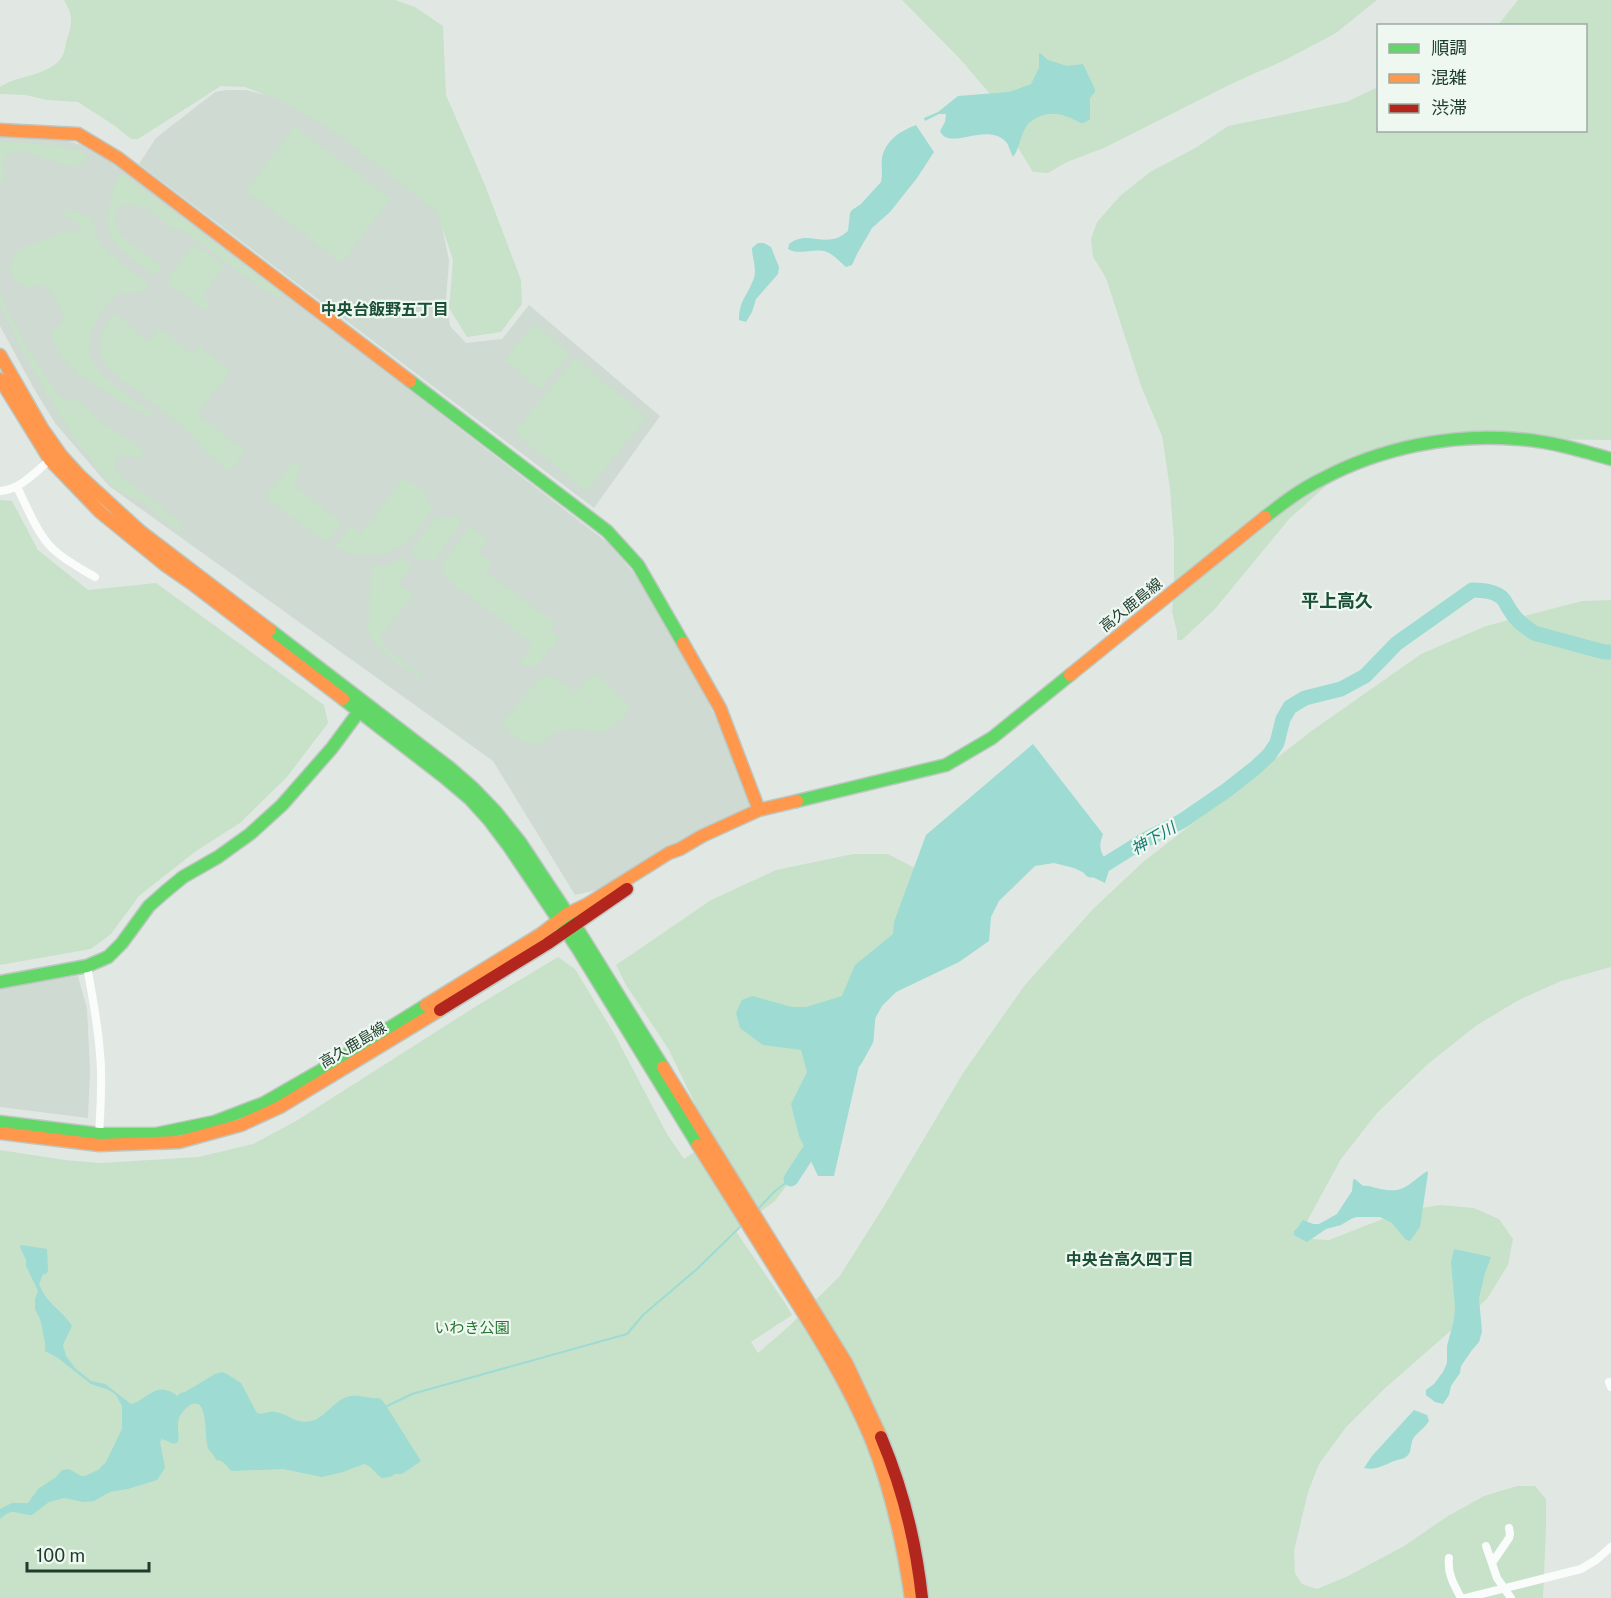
<svg xmlns="http://www.w3.org/2000/svg" width="1611" height="1598" viewBox="0 0 1611 1598" font-family="'Public Sans','Noto Sans JP',sans-serif">
	<style>
		.built { fill: #cedad2 }
		.green { fill: #c8e2ca }
		.water { fill: #9ddbd3 }
		.lines { fill: none; stroke-linecap: round; stroke-linejoin: round }
		.stream { stroke: #9ddbd3; stroke-width: 2 }
		.river { stroke: #9ddbd3; stroke-width: 15 }
		.fast-casing { stroke: #bdc7c1; stroke-width: 15 }
		.slow-casing { stroke: #bdc7c1; stroke-width: 15 }
		.jam-casing { stroke: #bdc7c1; stroke-width: 15 }
		.street { stroke: #fafcfb; stroke-width: 8 }
		.fast { stroke: #63d668; stroke-width: 12 }
		.slow { stroke: #ff974d; stroke-width: 12 }
		.jam { stroke: #b3261e; stroke-width: 12 }
		.labels { text-anchor: middle; stroke-width: 4.5; stroke-linejoin: round; paint-order: stroke }
		.street-label { font-size: 15px; fill: #1e3c2c; stroke: #eef7f0 }
		.park-label { font-size: 15px; fill: #25752f; stroke: #eef7f0 }
		.neighbourhood-label { font-size: 16px; font-weight: bold; fill: #194f34; stroke: #eef7f0 }
		.water-label { font-size: 16px; font-style: italic; fill: #147b72; stroke: #eef7f0 }
		.quarter-label { font-size: 18px; font-weight: bold; fill: #194f34; stroke: #eef7f0 }
	</style>
	<rect width="100%" height="100%" fill="#e1e8e3"/>
	<path class="built" d="M227,90H246L289,101L319,120L438,208L449,260L446,301L450,326L466,343L502,339L529,305L660,416L594,508L139,164L156,138L215,92Z
		M0,135L65,140L88,147L104,157L127,173L608,543L633,572L654,605L708,702L723,733L751,807L665,848L601,889L575,895L493,761L109,486L55,423L33,387L0,326Z
		M78,976L87,1009L90,1070L88,1118L0,1107V986Z"/>
	<path class="green" d="M64,0H395L415,7L443,26L446,95L485,185L521,280L522,304L501,332L467,337L449,308L453,260L437,212L333,131L279,100L245,87L221,86L138,139H131L115,126L78,102L47,100L25,95L0,94V87C19,74 50,77 63,55C65,50 66,42 68,36C73,21 72,14 64,0Z
		M902,0H1377L1336,33L1283,61L1233,83L1104,148L1067,162L1048,173L1033,172L1007,130L989,93L961,60Z
		M1518,0H1611V440L1512,439L1445,443L1363,464L1326,486L1290,518L1215,609L1182,640H1177V632L1172,612L1174,586V542L1170,489L1162,436L1141,386L1106,278L1093,257L1091,239L1097,222L1120,196L1150,172L1197,147L1228,126L1346,102L1378,87V130H1586V26L1498,25Z
		M295,126L391,198L342,263L246,191Z
		M0,141L68,147L83,151L88,160L78,166L72,167L20,151L9,153L3,159L5,173V182L0,184Z
		M121,175H124L128,178L278,291L281,294L280,297H275L180,229L176,230L142,206L140,207C121,197 108,215 121,231L119,234L163,267L157,273L153,274C136,262 107,245 107,222C107,210 112,196 114,184L116,180Z
		M68,209L94,220C95,225 95,230 96,234C103,254 134,272 150,284L146,291L136,292L127,295L121,291C108,301 95,317 92,333C91,338 88,346 89,351C94,375 134,399 153,413L154,414L152,416L146,415C119,399 47,366 52,329L61,324L64,317L52,291L38,285L29,287L21,286L12,276L9,266L14,256L25,246L51,238L64,231L81,232L80,225L62,213L63,211Z
		M197,246L225,266L202,296L211,304L206,311L168,284L170,275L192,247Z
		M0,294L27,347L60,397L79,402L89,409L102,423L133,442L142,450L143,456L139,458C126,456 110,450 117,472L183,524L184,530L179,531L162,519L142,501L128,496L110,484L75,440L50,400L25,355L0,304Z
		M115,313L148,341L159,328L194,354L200,346L231,371L197,414L245,451L229,472C210,458 196,440 179,424C162,409 143,396 125,382C117,376 106,368 102,359C94,343 105,325 115,313Z
		M534,324L570,353L540,390L504,360Z
		M575,358L647,417L586,492L514,432Z
		M293,462L300,465L295,487L341,522V525L329,541H324L265,497Z
		M404,477L428,494V501L432,511C425,520 419,530 411,538C392,558 358,561 335,547L351,526L362,533Z
		M0,500L12,501L38,550L88,590L156,583L324,705L328,723L287,777L240,823L196,851L139,896L111,934L91,949L0,965Z
		M455,515L460,518L462,522L436,559H419L410,552L437,516L449,518Z
		M469,526L488,539L479,552L492,562L486,572L556,624L551,631L560,638L536,667L519,665L533,644L444,577L442,565Z
		M403,557L412,565L399,583L414,595L381,635V642L385,648L422,674L419,678C401,665 376,652 368,631L371,567L375,566L388,565Z
		M1611,600V967L1561,981L1519,1000L1477,1025L1428,1064L1377,1113L1341,1159L1305,1225V1234L1313,1239L1329,1240L1403,1211L1440,1205L1474,1208L1499,1219L1513,1239L1508,1265L1487,1299L1383,1390L1347,1426L1319,1464L1308,1492L1294,1551L1295,1573L1302,1584L1317,1589L1348,1576L1404,1546L1448,1516L1484,1496L1517,1486H1535L1546,1499V1528L1543,1598H0V1150L65,1160L101,1163L198,1157L253,1144L296,1121L478,1005L558,957L575,969L615,1035L667,1134L684,1159L709,1142L707,1129L669,1050L626,985L616,965L711,900L776,870L853,854H888L921,871L919,977L862,1015L805,1139L796,1173L775,1201L735,1230L785,1303L792,1315L751,1342L758,1353L788,1327L839,1277L884,1206L963,1073L1024,986L1093,909L1143,862L1310,732L1421,654L1486,626L1582,601Z
		M597,674L629,706L630,709C600,750 590,720 556,733C547,736 542,746 531,744C522,743 510,734 504,728L503,720L508,716L540,677C552,672 563,684 573,691L577,692L590,677Z"/>
	<path class="water" d="M1040,53L1048,60L1067,66L1083,64L1095,89V92L1090,98V119C1087,121 1085,123 1081,123C1078,122 1072,118 1068,117C1055,111 1040,113 1029,123C1020,133 1021,146 1013,157C1011,153 1009,147 1007,143C988,120 949,152 940,131L945,122L946,114H939L925,121L924,118L938,112L958,96L1009,92L1031,84L1039,68V54Z
		M916,125L934,152L917,178L890,212L872,228L857,254L852,265L846,267C841,263 833,254 827,252C814,247 799,256 788,249L789,244C809,228 826,251 848,231L850,213L852,210L861,204L881,182C883,174 881,166 882,158C886,140 900,131 916,125Z
		M758,243H764L771,247L779,267L778,274L756,299L752,312L746,322L739,320C739,300 748,295 754,278C757,268 752,258 752,248Z
		M1033,744L1103,834C1097,850 1102,853 1110,867L1105,883L1074,868L1054,863L1035,866L999,901L991,917L989,941L959,962L896,992L882,1006L866,1035L834,1176H818L799,1136L791,1104L807,1072L801,1050L763,1045L740,1028L736,1013L742,1000L752,996L792,1007H806L842,996L855,965L893,934L894,922L926,835Z
		M1427,1171L1428,1173L1420,1227L1410,1241L1406,1240L1392,1223L1380,1217H1356L1351,1219L1341,1225L1326,1229L1307,1242L1294,1235V1231C1299,1228 1299,1224 1303,1220L1313,1224H1319L1337,1214L1352,1191L1353,1180L1355,1179L1363,1186C1369,1185 1371,1187 1376,1188C1404,1195 1407,1185 1427,1171Z
		M21,1245L47,1249L48,1271L46,1274H43L39,1284C41,1288 43,1293 46,1297C54,1308 65,1314 72,1326L63,1345L66,1356L75,1368L91,1381L105,1384L131,1404C143,1402 154,1384 169,1391C173,1392 175,1395 178,1396L180,1393L185,1392L215,1374L222,1372L227,1374L241,1383L257,1413C263,1415 269,1411 275,1412C288,1413 296,1425 311,1421C326,1418 335,1398 351,1396C360,1395 370,1399 379,1398L383,1401L421,1461L402,1474H395L390,1477L382,1478C375,1474 372,1466 364,1464L343,1472L322,1477L283,1469L232,1471C226,1467 225,1460 216,1460C214,1454 211,1453 208,1448C204,1438 209,1398 192,1404C187,1406 181,1413 179,1418C176,1426 180,1434 178,1442L174,1444L162,1439L160,1442L165,1468L157,1480L128,1489L110,1492L94,1501L84,1502L64,1498L49,1502L32,1515C18,1515 13,1506 0,1519V1509L12,1503H28L38,1489L56,1477L62,1470L69,1469L81,1476H85L98,1470L106,1462L122,1429V1406L116,1395L109,1390L91,1384L58,1358L45,1351V1342L40,1319L35,1309V1299L38,1291L26,1266V1260L20,1247Z
		M1454,1249L1491,1257L1485,1273L1479,1298L1482,1332L1479,1342L1472,1350L1461,1366L1460,1373L1451,1386L1449,1395L1443,1404L1435,1402L1426,1395V1390L1434,1384L1443,1372L1447,1363V1346L1454,1320L1455,1306L1451,1262Z
		M1414,1410L1427,1415L1429,1421C1425,1428 1416,1433 1413,1439C1410,1445 1412,1453 1406,1457C1403,1459 1400,1459 1397,1460C1385,1464 1377,1471 1364,1468L1372,1456Z"/>
	<g class="lines">
		<path class="stream" d="M758,1209L775,1191L791,1179
			M385,1407L412,1394L627,1334L643,1315L697,1269L743,1224"/>
		<path class="river" d="M1091,870L1098,869L1141,842L1182,821L1227,790L1255,768L1269,755L1277,743L1283,719L1290,707L1305,698L1341,689L1365,676L1397,643L1472,590C1483,590 1497,591 1504,600C1507,605 1509,609 1512,613C1517,622 1526,627 1534,633L1604,652H1611
			M855,1060L866,1040L868,1015
			M791,1179L817,1139"/>
		<defs>
			<path id="fast" d="M410,381L607,531L638,565L683,643
				M1265,517C1283,503 1301,489 1322,479C1380,448 1452,433 1517,439C1549,441 1580,450 1611,459
				M270,630L450,768L473,788L496,812L520,842L575,925L663,1067
				M343,699L444,777L470,799L489,820L510,848L578,949L698,1145
				M797,801L946,765L992,738L1070,675
				M0,982L87,966L108,957L122,943L149,906L166,891L183,877L218,857L250,834L282,805L332,748L363,706
				M0,1122L99,1134H156L214,1122L264,1103L325,1068L426,1005"/>
			<path id="slow" d="M0,130L78,134L118,158L410,381
				M0,355L42,428L61,455L80,476L140,531L270,630
				M0,379L50,460L100,512L165,565L191,583L343,699
				M683,643L720,708L759,810
				M1070,675L1265,517
				M426,1005L541,934L567,914L586,905L669,853L680,849L702,836L759,810L797,801
				M663,1067L847,1364L881,1437
				M0,1133L99,1145L179,1142L241,1125L280,1107L440,1010
				M698,1145C727,1191 756,1237 785,1284C817,1334 848,1384 871,1439C892,1491 903,1544 911,1598"/>
			<path id="jam" d="M440,1010L547,944L627,889
				M881,1437C903,1489 916,1542 922,1598"/>
		</defs>
		<use href="#fast" class="fast-casing"/>
		<use href="#slow" class="slow-casing"/>
		<use href="#jam" class="jam-casing"/>
		<path class="street" d="M17,487C26,505 38,535 52,548C64,560 80,568 95,577
			M0,491C20,490 35,472 50,460
			M87,966C92,995 98,1024 100,1054C103,1082 100,1110 99,1138
			M1609,1382L1611,1387
			M1486,1546L1497,1578L1511,1598
			M1449,1558C1447,1573 1454,1585 1461,1598
			M1492,1563L1509,1538L1510,1534L1509,1528
			M1466,1598L1581,1569L1596,1560L1611,1547"/>
		<use href="#fast" class="fast"/>
		<use href="#slow" class="slow"/>
		<use href="#jam" class="jam"/>
	</g>
	<g class="labels">
		<g class="street-label">
			<text transform="translate(1131 605) rotate(-39)" y="5">高久鹿島線</text>
			<text transform="translate(353 1045) rotate(-31)" y="5">高久鹿島線</text>
		</g>
		<g class="park-label">
			<text x="472" y="1333">いわき公園</text>
		</g>
		<g class="neighbourhood-label">
			<text x="385" y="315">中央台飯野五丁目</text>
			<text x="1130" y="1265">中央台高久四丁目</text>
		</g>
		<g class="water-label">
			<text transform="translate(1153 838) rotate(-30)" y="6">神下川</text>
		</g>
		<g class="quarter-label">
			<text x="1337" y="607">平上高久</text>
		</g>
	</g>
	<rect x="1377" y="24" width="210" height="108" fill="#eef7f0" stroke="#9baca2" stroke-width="1.5"/>
	<rect x="1389" y="44" width="30" height="9" fill="#63d668" stroke="#9baca2" stroke-width="1.5"/>
	<text x="1431" y="54" font-size="18" fill="#1e3c2c">順調</text>
	<rect x="1389" y="74" width="30" height="9" fill="#ff974d" stroke="#9baca2" stroke-width="1.5"/>
	<text x="1431" y="84" font-size="18" fill="#1e3c2c">混雑</text>
	<rect x="1389" y="104" width="30" height="9" fill="#b3261e" stroke="#9baca2" stroke-width="1.5"/>
	<text x="1431" y="114" font-size="18" fill="#1e3c2c">渋滞</text>
	<path d="M27 1562v9h122v-9" fill="none" stroke="#1e3c2c" stroke-width="3"/>
	<text x="36" y="1562" font-size="18" fill="#1e3c2c" stroke="#eef7f0" stroke-width="4.5" paint-order="stroke">100 m</text>
</svg>
